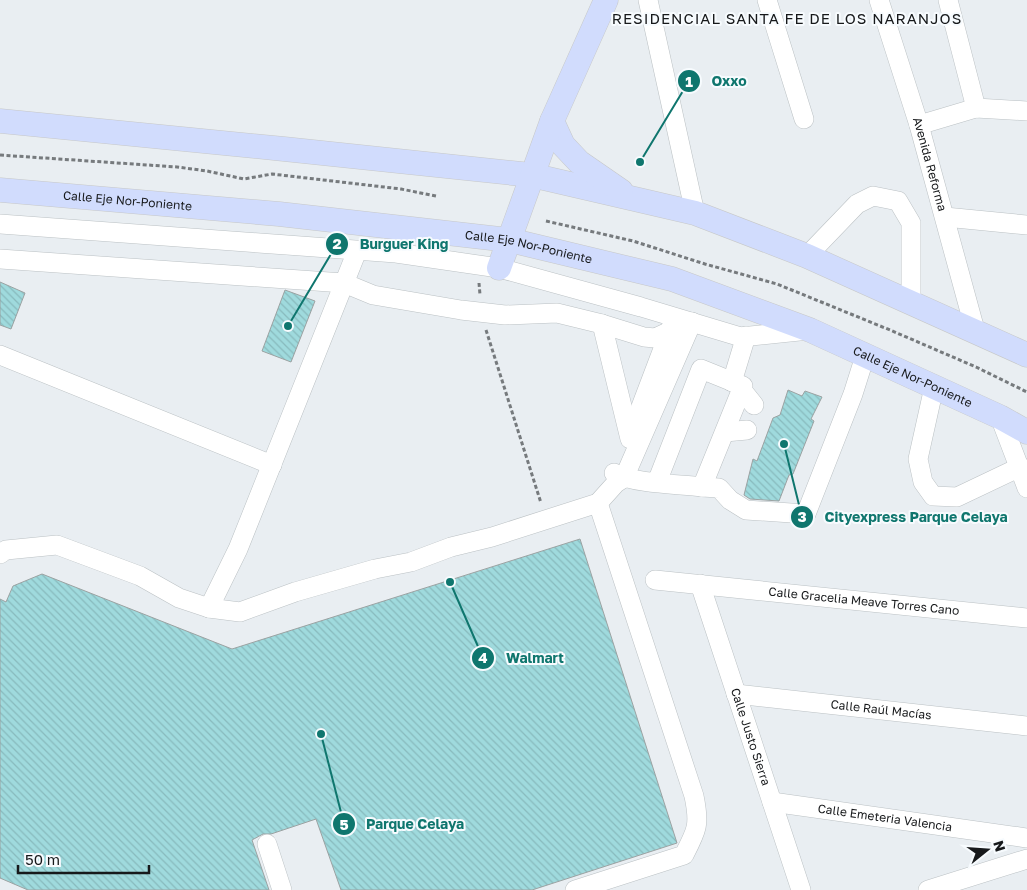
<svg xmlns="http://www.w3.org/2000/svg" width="1027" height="890" viewBox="0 0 1027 890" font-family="'Golos Text',sans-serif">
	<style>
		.building { fill: url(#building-back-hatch); stroke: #9ba2a2 }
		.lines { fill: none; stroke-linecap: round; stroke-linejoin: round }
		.minor-casing { stroke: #bbc1c4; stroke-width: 20 }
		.major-casing { stroke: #c7c8c8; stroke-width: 25 }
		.path { stroke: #767a7d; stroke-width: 3; stroke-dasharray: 4 2.5; stroke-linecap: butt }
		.minor { stroke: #fff; stroke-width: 19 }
		.major { stroke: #d1dcfd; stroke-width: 24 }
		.labels { text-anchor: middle; stroke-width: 4; stroke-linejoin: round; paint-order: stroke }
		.street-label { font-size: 12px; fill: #17191b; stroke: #f7fbfe }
		.quarter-label { font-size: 15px; letter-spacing: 1px; fill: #17191b; stroke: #f7fbfe }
		.leader { fill: none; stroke: #0f766e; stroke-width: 2 }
		.callout-dot { fill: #0f766e; stroke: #f7fbfe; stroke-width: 2 }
		.mark-label { font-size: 15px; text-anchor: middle; font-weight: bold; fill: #fff }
		.callout-label { font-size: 14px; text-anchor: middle; font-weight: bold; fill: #0f766e; stroke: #f7fbfe; stroke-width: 4; stroke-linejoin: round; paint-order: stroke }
	</style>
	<defs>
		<pattern id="building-back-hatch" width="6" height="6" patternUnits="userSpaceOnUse" patternTransform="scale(1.25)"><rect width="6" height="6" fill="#9fdadd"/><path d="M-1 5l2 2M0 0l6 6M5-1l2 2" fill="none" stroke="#88babd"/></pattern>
	</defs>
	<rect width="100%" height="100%" fill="#e9eef2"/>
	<path class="building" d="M0,282L25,293L11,329L0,325Z
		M285,290L315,301L291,362L262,351Z
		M788,390L802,396L805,391L822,397L811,419L814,421L793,474L789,475L779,501L750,499L744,495L753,459L757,461L773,418L780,415Z
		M580,539L677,843L532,890H341L316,819L271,834H263L252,840L269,890H28L0,878V599L6,602L13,586L42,574L232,649Z"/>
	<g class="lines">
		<defs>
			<g id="minor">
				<path d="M648,0L695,213"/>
				<path d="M767,0L804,119"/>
				<path id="s1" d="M879,0L919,125L975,330"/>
				<path d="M948,0L976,108"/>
				<path d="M919,125L976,108L1027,111"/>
				<path d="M945,217L1027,225"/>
				<path d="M0,224L396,253L499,268L641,307L741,337L809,330"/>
				<path d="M357,251L238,549L209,608L240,612L295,592L375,569L411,562L451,547L492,537L598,503L616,483L624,478L692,322"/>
				<path d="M807,256L857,204L873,196L898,201L911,223V302"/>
				<path d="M0,259L344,283L373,295L461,310L505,315L557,313L602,324L644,337L655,338L670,331"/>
				<path d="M602,324L630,439"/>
				<path d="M0,355L272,465"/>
				<path d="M732,382L746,336"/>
				<path d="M934,387L918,459L923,482L933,496L957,497L1020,467L1027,470"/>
				<path d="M742,390L754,405"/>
				<path d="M1000,417L1027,488"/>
				<path d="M725,432L747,430"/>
				<path d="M631,433L672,325"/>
				<path d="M614,473C636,484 677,484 702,487L743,386L701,369L657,482"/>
				<path d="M702,487L719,488L730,500L746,510L806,514L853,394L865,356"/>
				<path d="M0,554L6,550L57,545L140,576L179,598L209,608"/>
				<path id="s2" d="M655,580L1027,618"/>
				<path id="s3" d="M700,584L801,890"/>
				<path id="s4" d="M736,694L1027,726"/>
				<path id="s5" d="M772,802L1027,838"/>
				<path d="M267,844L282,890"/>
				<path d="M575,890L684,855C697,830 700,825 694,796L598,503"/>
				<path d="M928,890L1027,859"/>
			</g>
			<g id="major">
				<path d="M0,121L284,149L531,175L695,213L807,256L1027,355"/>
				<path d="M552,121L563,145L579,162L621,191"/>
				<path id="s6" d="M0,190L279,214L509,240L672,279L810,330L1000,417L1027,432"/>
				<path d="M499,268L552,121L606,0"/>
			</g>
		</defs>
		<use href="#minor" class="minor-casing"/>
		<use href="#major" class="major-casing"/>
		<path class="path" d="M0,155L177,167L207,171L244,179L272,174L401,189L436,196
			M546,221L633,241L705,264L777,284L890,330L976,367L1027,392
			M479,283L480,295
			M486,330L541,503"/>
		<use href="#minor" class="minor"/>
		<use href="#major" class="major"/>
	</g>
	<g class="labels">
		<g class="street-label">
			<text dy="4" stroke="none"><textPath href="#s1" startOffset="172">Avenida Reforma</textPath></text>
			<text dy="4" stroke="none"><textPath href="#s6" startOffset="128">Calle Eje Nor-Poniente</textPath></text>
			<text dy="4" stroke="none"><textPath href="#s6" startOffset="532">Calle Eje Nor-Poniente</textPath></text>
			<text dy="4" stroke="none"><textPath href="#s6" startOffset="939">Calle Eje Nor-Poniente</textPath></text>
			<text dy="4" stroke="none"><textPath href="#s2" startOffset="210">Calle Gracelia Meave Torres Cano</textPath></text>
			<text dy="4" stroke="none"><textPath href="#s4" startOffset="146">Calle Raúl Macías</textPath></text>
			<text dy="4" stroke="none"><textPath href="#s3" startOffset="161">Calle Justo Sierra</textPath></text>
			<text dy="4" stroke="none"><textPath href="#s5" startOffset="114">Calle Emeteria Valencia</textPath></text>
		</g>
		<g class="quarter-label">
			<text x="787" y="24">RESIDENCIAL SANTA FE DE LOS NARANJOS</text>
		</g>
	</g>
	<path class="leader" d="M640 162L689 81M288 326L337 244M784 444L802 517M450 582L483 658M321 734L344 824"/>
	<g class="callout-dot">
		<circle cx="640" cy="162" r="5"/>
		<circle cx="288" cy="326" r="5"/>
		<circle cx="784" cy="444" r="5"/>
		<circle cx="450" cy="582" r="5"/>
		<circle cx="321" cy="734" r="5"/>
		<circle cx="689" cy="81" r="12"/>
		<circle cx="337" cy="244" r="12"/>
		<circle cx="802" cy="517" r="12"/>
		<circle cx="483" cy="658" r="12"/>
		<circle cx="344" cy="824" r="12"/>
	</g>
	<g class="mark-label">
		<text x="689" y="87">1</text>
		<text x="337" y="249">2</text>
		<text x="802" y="522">3</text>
		<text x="483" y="663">4</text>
		<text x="344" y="830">5</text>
	</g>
	<g class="callout-label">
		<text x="729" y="86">Oxxo</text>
		<text x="404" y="249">Burguer King</text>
		<text x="916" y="522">Cityexpress Parque Celaya</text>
		<text x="535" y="663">Walmart</text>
		<text x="415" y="829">Parque Celaya</text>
	</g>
	<g transform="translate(987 850) rotate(73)" stroke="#f7fbfe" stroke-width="4" paint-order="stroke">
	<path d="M0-4L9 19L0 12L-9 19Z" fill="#17191b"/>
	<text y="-8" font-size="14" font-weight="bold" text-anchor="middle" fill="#17191b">N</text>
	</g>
	<path d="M18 865v8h131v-8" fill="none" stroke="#17191b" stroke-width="2.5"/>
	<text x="25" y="865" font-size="15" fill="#17191b" stroke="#f7fbfe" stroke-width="4" paint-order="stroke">50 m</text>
</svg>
